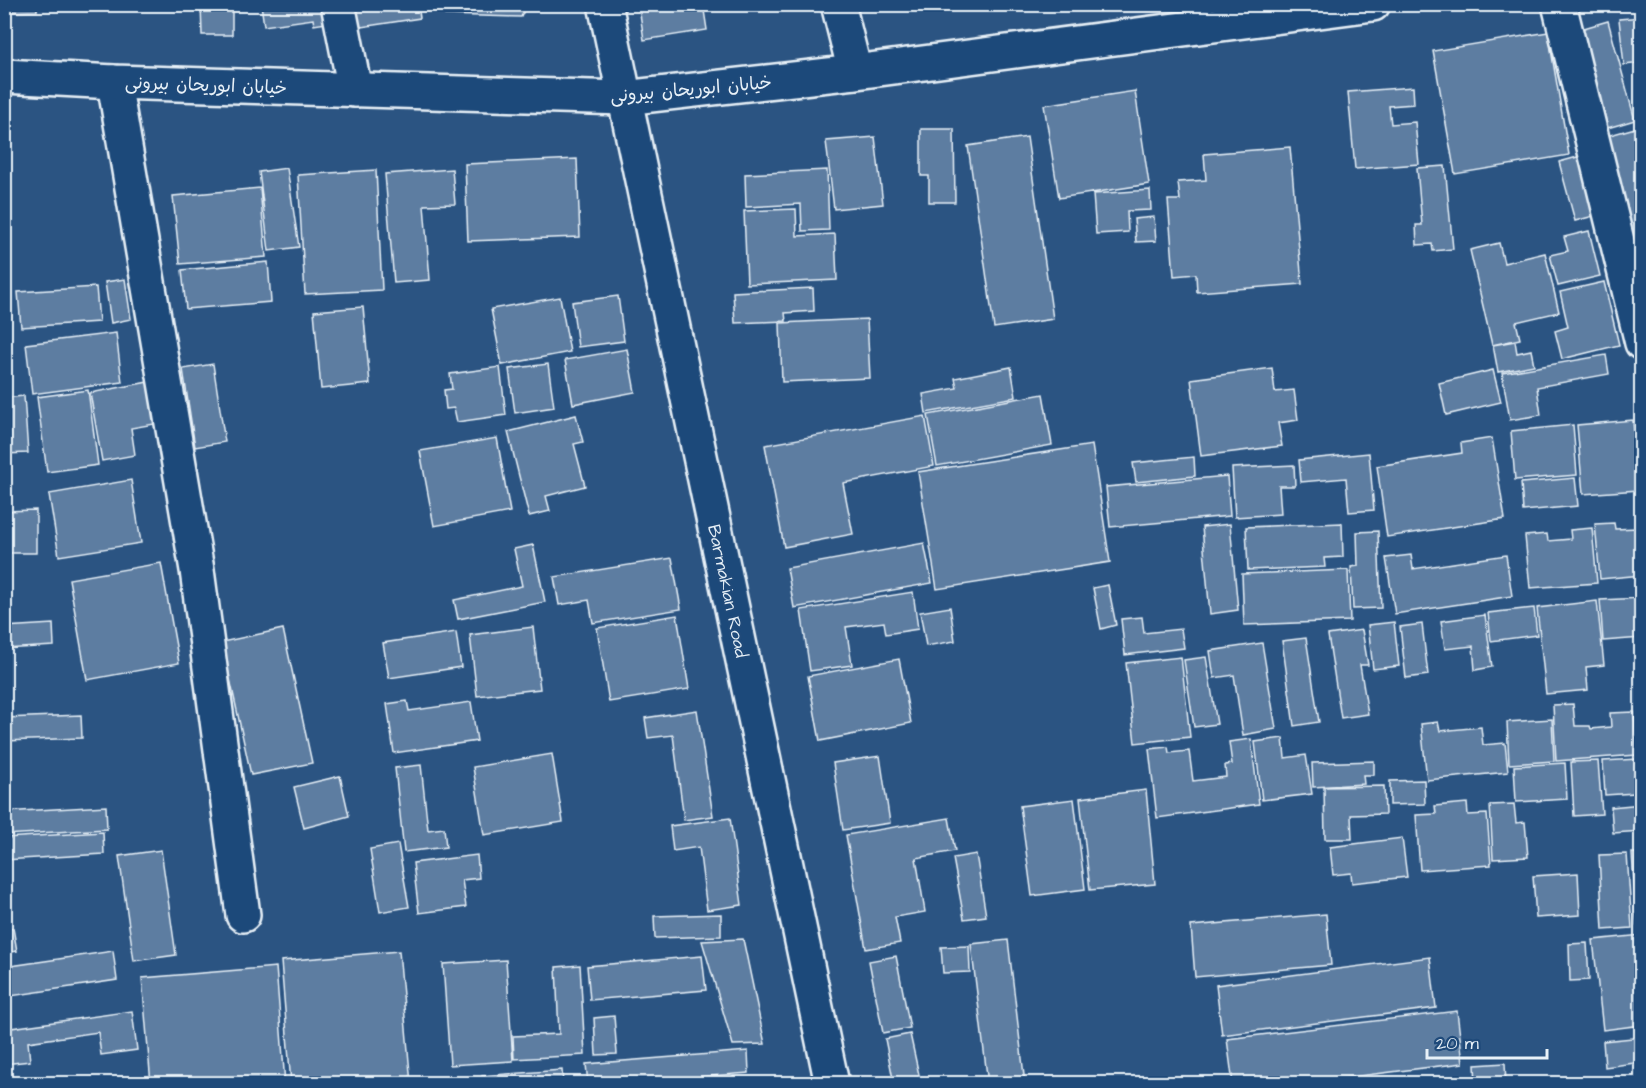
<svg xmlns="http://www.w3.org/2000/svg" width="1646" height="1088" viewBox="0 0 1646 1088" font-family="'Architects Daughter','Playpen Sans Arabic',sans-serif">
	<style>
		.building { fill: #5d7da1; stroke: #e8f1f8; stroke-width: 1.5 }
		.lines { fill: none; stroke-linecap: round; stroke-linejoin: round }
		.minor-casing { stroke: #e8f1f8; stroke-width: 38 }
		.tertiary-casing { stroke: #e8f1f8; stroke-width: 38 }
		.minor { stroke: #1f4a7a; stroke-width: 33 }
		.tertiary { stroke: #1f4a7a; stroke-width: 33 }
		.labels { text-anchor: middle; stroke-width: 5; stroke-linejoin: round; paint-order: stroke }
		.street-label { font-size: 18px; fill: #e8f1f8; stroke: #1f4a7a }
	</style>
	<rect width="100%" height="100%" fill="#2b5482"/>
	<filter id="ink" filterUnits="userSpaceOnUse"><feTurbulence type="fractalNoise" baseFrequency=".0167" numOctaves="2"/><feDisplacementMap in="SourceGraphic" scale="12" xChannelSelector="R" yChannelSelector="G"/><feConvolveMatrix kernelMatrix="1 2 1 2 8 2 1 2 1" color-interpolation-filters="sRGB"/></filter>
	<g filter="url(#ink)">
		<path class="building" d="M4,4H37V11L4,12Z
			M201,4H232V35H202Z
			M261,4H330L333,22L314,25L313,19L264,26Z
			M344,4H418L420,18L348,29Z
			M446,4H527L521,17L445,15Z
			M654,4H703L707,30L644,40L639,7Z
			M1642,17V63L1624,65L1619,19Z
			M1608,21L1635,120L1604,129L1577,30Z
			M1548,32L1569,155L1455,174L1433,51Z
			M1413,87L1414,104L1389,106L1391,124L1415,122L1419,164L1355,169L1348,92Z
			M1135,91L1149,184L1059,198L1044,105Z
			M1642,126V266L1603,137Z
			M921,129H954L955,202H929V176H921Z
			M875,137L883,204L834,209L826,141Z
			M1027,137L1053,319L994,328L968,146Z
			M1290,147L1302,284L1197,292L1196,274L1174,276L1168,200H1180L1178,182L1206,180L1204,154Z
			M1585,155L1601,214L1575,221L1559,162Z
			M577,159L580,237L468,241L465,164Z
			M1445,166L1453,249L1433,251L1432,244L1417,245L1416,225H1422L1417,168Z
			M287,168L299,247L269,251L259,172Z
			M452,169L455,204L424,205L430,280L394,283L385,174Z
			M376,170L382,290L305,294L298,175Z
			M827,170L829,230L802,231L801,204L746,207L745,174Z
			M260,188L266,257L180,264L173,196Z
			M1150,190L1151,210L1127,211L1128,232L1096,234L1093,194Z
			M796,209L797,236L835,234L837,280L747,284L744,211Z
			M1154,217L1156,241L1136,242L1134,219Z
			M1589,231L1600,276L1558,286L1550,255L1568,251L1564,237Z
			M1499,243L1504,263L1545,253L1559,312L1516,322L1520,339L1492,345L1470,250Z
			M268,262L271,302L186,309L182,270Z
			M125,279L131,319L111,323L105,282Z
			M1604,282L1619,345L1562,359L1555,331L1568,327L1560,292Z
			M96,287L99,322L21,327L18,292Z
			M813,288L814,311L785,313L786,321L735,323L733,292Z
			M618,296L624,341L578,347L572,302Z
			M560,297L570,352L502,365L491,309Z
			M363,307L370,384L321,389L314,311Z
			M867,319L870,378L782,382L780,323Z
			M116,333L122,382L32,394L26,344Z
			M1515,341L1517,353L1531,350L1534,365L1498,372L1493,345Z
			M627,349L635,392L573,404L565,360Z
			M1606,355L1609,374L1537,387L1541,415L1510,420L1502,373Z
			M213,364L225,442L195,447L183,369Z
			M548,364L554,407L515,413L509,369Z
			M500,367L506,415L457,422L454,408L446,409L444,390L452,389L450,374Z
			M1011,367L1016,397L926,413L923,394L957,388L955,378Z
			M1272,368L1275,392L1294,390L1298,420L1278,423L1282,446L1201,456L1191,379Z
			M1493,370L1501,402L1446,415L1439,383Z
			M159,380L166,422L131,428L135,455L102,461L90,393Z
			M88,390L98,465L47,472L37,397Z
			M1043,394L1052,445L937,466L928,415Z
			M24,396L28,453L4,454V398Z
			M576,415L583,442L574,444L585,486L546,496L550,511L529,516L508,432Z
			M925,416L934,466L843,483L853,534L784,547L765,445Z
			M1633,420L1639,490L1583,494L1577,425Z
			M1573,425L1577,475L1515,480L1511,431Z
			M497,438L510,512L434,526L420,451Z
			M1492,438L1505,519L1387,537L1377,466L1462,453L1461,443Z
			M1092,445L1110,562L937,589L918,472Z
			M1369,453L1374,510L1349,512L1346,478L1301,482L1299,460Z
			M1194,457L1195,476L1136,482L1133,463Z
			M1294,465L1295,486H1279L1281,514L1235,517L1232,468Z
			M1227,476L1230,516L1110,527L1106,487Z
			M1575,478L1578,506L1523,511L1521,483Z
			M131,480L141,543L59,556L49,494Z
			M36,510V553H4V511Z
			M1642,516V575L1600,579L1595,524L1614,523L1615,529L1638,528L1637,517Z
			M1342,523L1343,557L1324,558L1325,567L1248,570L1246,527Z
			M1230,524L1238,610L1210,614L1202,527Z
			M1592,528L1597,583L1530,588L1525,536L1547,534L1548,541L1571,539L1570,530Z
			M1378,531L1381,608L1353,609L1351,567L1358,566L1357,532Z
			M924,543L932,583L794,608L787,568Z
			M533,545L545,602L458,619L454,600L522,586L514,549Z
			M1411,555L1413,569L1506,555L1512,596L1395,614L1386,558Z
			M672,558L681,609L593,623L589,600L559,605L554,577Z
			M161,563L179,663L87,680L69,579Z
			M1348,570L1350,621L1244,625L1242,574Z
			M1108,585L1116,625L1101,629L1093,588Z
			M913,592L918,629L886,634L884,622L846,627L852,665L810,671L801,610Z
			M1642,598V638L1603,641L1600,600Z
			M1597,601L1604,665L1586,667L1588,690L1546,694L1537,608Z
			M950,607L955,641L926,646L920,612Z
			M1534,608L1537,635L1491,641L1488,613Z
			M677,615L689,689L609,702L597,628Z
			M1485,615L1492,667L1475,670L1473,646L1445,649L1441,621Z
			M1142,617L1144,633L1181,629L1184,648L1125,655L1121,619Z
			M1394,622L1399,666L1373,669L1368,625Z
			M53,624L54,646L4,649V627Z
			M1422,624L1428,675L1406,678L1400,627Z
			M533,627L540,689L477,696L470,635Z
			M283,629L312,763L251,775L222,642Z
			M1362,630L1368,665H1360L1368,714L1341,718L1328,635Z
			M456,632L461,667L389,678L383,643Z
			M1306,638L1319,722L1294,726L1282,641Z
			M1262,643L1276,729L1243,735L1234,675L1214,678L1210,651Z
			M1181,657L1190,737L1135,743L1126,663Z
			M1206,657L1217,724L1194,727L1184,660Z
			M899,659L911,723L820,741L808,676Z
			M407,701L409,711L471,702L477,741L394,753L387,704Z
			M1573,704L1575,726H1590L1591,729L1611,727L1610,713L1634,712L1637,755L1556,761L1553,705Z
			M697,710L713,816L684,820L673,735L648,738L645,718Z
			M81,715L82,738L5,741L4,718Z
			M1552,719L1554,761L1509,764L1507,722Z
			M1438,722L1440,731L1481,727L1483,745L1505,743L1508,772L1427,780L1421,724Z
			M1283,738L1285,758L1306,755L1312,794L1262,800L1255,742Z
			M1251,739L1259,804L1157,818L1149,749L1168,747L1169,753L1189,751L1193,781L1226,777L1225,765L1232,764L1229,742Z
			M552,754L563,822L484,835L473,767Z
			M880,756L890,823L843,830L833,763Z
			M1638,759L1640,776H1634L1635,793L1605,795L1603,761Z
			M1374,761V775H1363L1364,784L1313,787L1312,763Z
			M1598,761L1602,814L1574,816L1571,762Z
			M1565,763L1567,799L1516,802L1514,766Z
			M421,765L428,830L444,828L446,847L404,852L395,768Z
			M340,776L349,816L304,828L294,787Z
			M1424,780L1425,804L1390,805V781Z
			M1384,786L1385,814L1351,815L1352,839H1325L1324,787Z
			M1146,790L1155,884L1090,890L1080,798Z
			M1074,799L1085,889L1032,896L1020,806Z
			M1467,803L1468,815L1487,814L1491,865L1420,870L1416,815L1436,814L1435,806Z
			M1514,804L1516,823L1525,822L1528,857L1493,859L1490,805Z
			M1642,804V831L1613,833L1611,807Z
			M106,806L107,829L4,835V812Z
			M730,818L742,905L707,910L699,847L673,851L670,826Z
			M949,818L955,851L916,858L925,912L895,917L900,943L866,949L846,835Z
			M103,832L104,854L4,860V838Z
			M1402,838L1407,877L1352,883L1351,873L1333,875L1330,847Z
			M398,844L409,907L380,912L370,849Z
			M161,850L176,955L134,961L119,856Z
			M1632,853H1642V926H1637Z
			M976,854L986,916L964,919L953,858Z
			M1627,854L1632,928L1603,930L1599,855Z
			M477,855L479,878L462,880L466,907L419,913L413,863Z
			M1578,873L1580,915L1536,918L1533,876Z
			M721,914V936L655,938L654,916Z
			M1326,914L1331,965L1195,977L1191,926Z
			M13,928L17,951L4,953V930Z
			M1642,935V1025L1603,1030L1593,940Z
			M743,939L765,1044L733,1045L702,941Z
			M1008,940L1025,1084H988L971,944Z
			M1587,943L1589,980L1570,981L1569,944Z
			M969,946L970,972L943,973L941,947Z
			M113,951L117,980L4,997V967Z
			M399,951L411,1084H291L281,961Z
			M702,956L706,990L590,1000L587,966Z
			M896,956L910,1028L883,1033L869,961Z
			M1430,957L1436,1008L1222,1035L1216,985Z
			M506,960L513,1061L450,1065L443,964Z
			M580,965L585,1055L514,1059L513,1036L559,1034L556,967Z
			M276,967L285,1084H151L142,978Z
			M132,1011L137,1050L101,1055L98,1032L28,1042L30,1061L4,1064V1029Z
			M1457,1011L1463,1063L1295,1084H1233L1227,1039Z
			M614,1016L617,1054L596,1055L594,1018Z
			M910,1034L921,1084H894L885,1039Z
			M1642,1037V1062L1605,1067L1603,1041Z
			M748,1051L749,1073L610,1084H588L586,1064Z
			M1505,1063L1506,1084H1476L1475,1065Z
			M562,1070L563,1084H483L482,1076Z"/>
		<g class="lines">
			<defs>
				<path id="minor" d="M338,4L355,90
					M605,4L832,1084
					M838,4L855,72
					M1559,4L1642,343
					M114,82L197,570L243,915"/>
				<path id="tertiary" d="M4,76L114,82L624,98L855,72L1373,4"/>
			</defs>
			<use href="#minor" class="minor-casing"/>
			<use href="#tertiary" class="tertiary-casing"/>
			<use href="#minor" class="minor"/>
			<use href="#tertiary" class="tertiary"/>
		</g>
	</g>
	<g class="labels">
		<g class="street-label">
			<text transform="translate(206 85) rotate(2)" y="6">خیابان ابوریحان بیرونی</text>
			<text transform="translate(691 89) rotate(-5)" y="6">خیابان ابوریحان بیرونی</text>
			<text transform="translate(728 591) rotate(78)" y="6">Barmakian Road</text>
		</g>
	</g>
	<rect width="1646" height="1088" fill="none" stroke="#1f4a7a" stroke-width="24"/>
	<rect x="12" y="12" width="1622" height="1064" fill="none" stroke="#e8f1f8" stroke-width="2" filter="url(#ink)"/>
	<path d="M1427 1049v9h120v-9" fill="none" stroke="#e8f1f8" stroke-width="3"/>
	<text x="1436" y="1049" font-size="18" fill="#e8f1f8" stroke="#1f4a7a" stroke-width="4.5" paint-order="stroke">20 m</text>
</svg>
